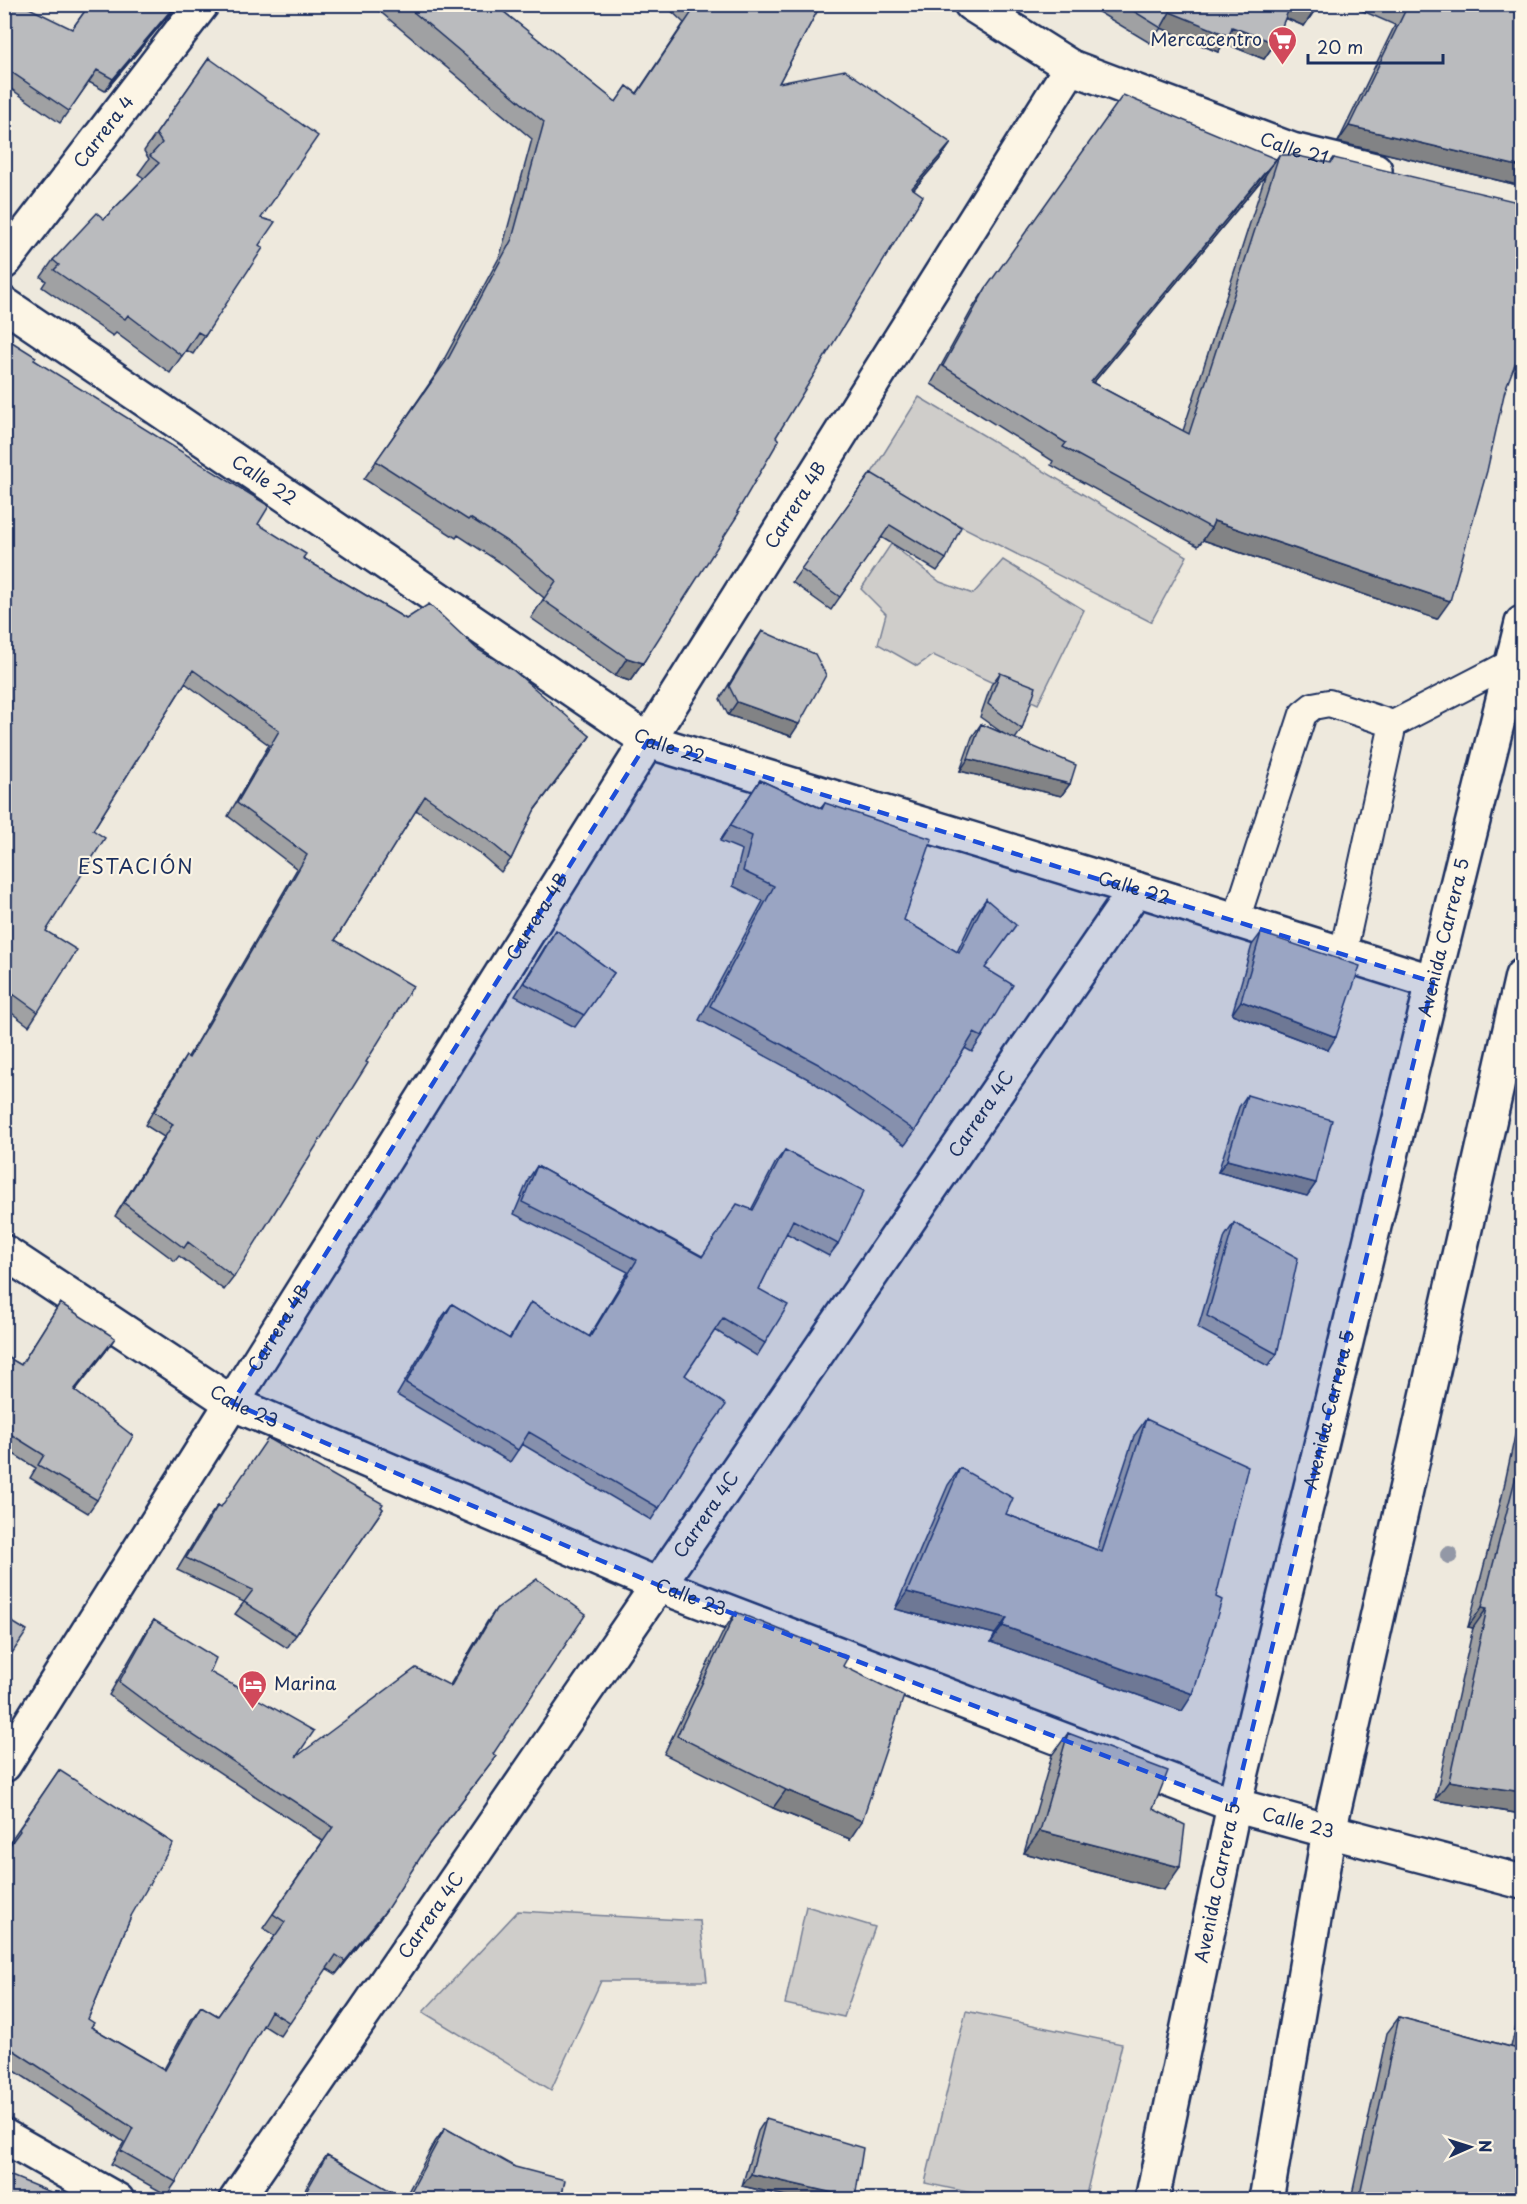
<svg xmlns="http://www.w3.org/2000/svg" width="1527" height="2204" viewBox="0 0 1527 2204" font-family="'Playpen Sans',sans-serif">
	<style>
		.green { fill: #cfcdca; stroke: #757e94; stroke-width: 1.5 }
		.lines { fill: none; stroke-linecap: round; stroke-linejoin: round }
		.lane-casing { stroke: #1b2f5e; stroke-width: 30 }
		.street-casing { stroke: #1b2f5e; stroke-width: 38 }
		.secondary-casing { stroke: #1b2f5e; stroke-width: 38 }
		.lane { stroke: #fcf5e5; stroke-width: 26 }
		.street { stroke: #fcf5e5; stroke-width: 33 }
		.secondary { stroke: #fcf5e5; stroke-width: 33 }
		.tree { fill: #9398a6 }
		.wall { fill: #a0a1a3; stroke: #1b2f5e; stroke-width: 1.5 }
		.shaded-wall { fill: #828385; stroke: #1b2f5e; stroke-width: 1.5 }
		.building { fill: #babbbe; stroke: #1b2f5e; stroke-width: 1.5 }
		.marked { fill: #1d4ed8; fill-opacity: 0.2; stroke: #1d4ed8; stroke-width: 4.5; stroke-dasharray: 12 8; stroke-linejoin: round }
		.labels { text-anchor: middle; stroke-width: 4.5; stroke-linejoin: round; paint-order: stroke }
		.poi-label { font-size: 18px; fill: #1b2f5e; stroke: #fcf5e5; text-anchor: end }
		.street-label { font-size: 18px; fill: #1b2f5e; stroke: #fcf5e5 }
		.neighbourhood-label { font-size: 20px; letter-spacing: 1.5px; fill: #1b2f5e; stroke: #fcf5e5 }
	</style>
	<rect width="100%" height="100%" fill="#eee9dd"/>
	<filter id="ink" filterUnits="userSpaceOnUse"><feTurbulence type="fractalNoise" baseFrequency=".0167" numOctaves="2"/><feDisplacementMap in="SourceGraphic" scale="12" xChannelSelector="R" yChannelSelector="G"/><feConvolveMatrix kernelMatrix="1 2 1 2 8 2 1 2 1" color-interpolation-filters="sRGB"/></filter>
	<g filter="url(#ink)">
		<path class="green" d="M919,397L1187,556L1151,622L868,479Z
			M891,544L940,582L973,594L1003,560L1084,610L1038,704L933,655L917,666L878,644L886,614L861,589Z
			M806,1906L875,1927L844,2017L785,2004Z
			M518,1911L700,1921L707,1981H601L551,2090L423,2012Z
			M966,2011L1122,2044L1085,2199H1000L925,2183Z"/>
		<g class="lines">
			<defs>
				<path id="lane" d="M1393,724L1513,662
					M1236,920L1303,714L1313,706L1329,703L1393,724L1343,953"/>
				<g id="street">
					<path id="s1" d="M971,4L1071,67L1292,150L1375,170"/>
					<path id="s2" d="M4,304L648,741L1136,889L1433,982"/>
					<path id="s3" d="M232,1403L1071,67"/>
					<path d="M1329,1831L1522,1882"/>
					<path d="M4,2136L117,2200"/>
					<path id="s4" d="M236,2200L1136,889"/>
				</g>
				<g id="secondary">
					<path id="s5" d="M4,262L202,4"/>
					<path id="s6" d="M4,1252L232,1403L658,1585L1234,1805L1329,1831"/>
					<path d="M4,1765L232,1403"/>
					<path id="s7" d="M1152,2200L1234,1805L1433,982L1522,623"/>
					<path d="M1266,2200L1329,1831L1522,976"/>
				</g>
			</defs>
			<use href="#lane" class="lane-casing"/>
			<use href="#street" class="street-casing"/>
			<use href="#secondary" class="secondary-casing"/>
			<use href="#lane" class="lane"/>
			<use href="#street" class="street"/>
			<use href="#secondary" class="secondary"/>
		</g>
		<circle class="tree" cx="1449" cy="1555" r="9"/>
		<path class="wall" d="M4,4L72,29L90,4H178L105,91L89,82L60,123L4,84Z
			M371,4H494L616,102L627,86L637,93L684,23L664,4H821L779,83L951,143L939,160L914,189L776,437L643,663L630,681L615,676L531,618L544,598L504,565L458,535L456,538L364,479L436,374L500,256L532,139Z
			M1085,4H1317L1315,10L1304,26L1285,18L1275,43L1264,59L1224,43L1218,52L1161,28L1150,43Z
			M1347,4H1522V186L1338,142L1395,25Z
			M209,58L261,218L259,245L205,336L193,354L186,350L170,373L116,333L113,336L42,287L46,281L41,277L53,260L104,219L144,178L138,174L149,159L144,151Z
			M1279,155L1330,163L1334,158L1505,390L1437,619L1203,540L1198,546L1051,465L1053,461L931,384L974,306L986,288L1264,177L1093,383L1183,431L1266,173Z
			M34,360L303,558L406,619L477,649L590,736L533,812L511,859L501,872L479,853L416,810L335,940L234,1277L224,1290L179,1256L175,1261L115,1216L164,1137L145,1125L177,1070L186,1056L188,1057L297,869L228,816L269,745L185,683L93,830L46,931L38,1012L29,1026L5,1008Z
			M871,473L946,559L937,571L881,537L831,610L792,582Z
			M762,631L791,736L728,715L720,699L753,644Z
			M1000,673L1022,729L1015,739L1070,784L1061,796L960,771L972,737L981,724L1004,734L980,717L991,685Z
			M760,780L821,808L825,803L904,920L957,952L975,914L986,899L985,968L982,1037L972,1052L965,1048L915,1131L905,1145L810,1080L699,1020L763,901L733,886L742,850L720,841Z
			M556,930L614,973L575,1027L515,996L548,942Z
			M1261,933L1328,1050L1232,1014L1252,945Z
			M1247,1095L1316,1183L1307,1196L1218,1172L1239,1107Z
			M785,1150L838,1244L829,1256L786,1233L759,1289L765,1343L757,1356L715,1330L685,1375L699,1442L659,1508L651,1520L522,1444L510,1462L397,1395L443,1316L452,1304L509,1339L523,1315L531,1302L589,1337L628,1272L514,1214L529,1178L537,1166L702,1256L751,1210L776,1162Z
			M1234,1223L1277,1354L1268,1366L1198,1328L1225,1236Z
			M60,1303L106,1351L75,1391L97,1500L88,1513L30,1478L36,1468L4,1448V1355L21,1365Z
			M1522,1403V1814L1435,1800L1473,1628L1468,1627L1502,1496Z
			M1146,1419L1182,1711L991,1642L995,1634L895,1609L948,1485L960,1468L1006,1514L1097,1550L1134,1436Z
			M218,1505L221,1507H381L383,1509L287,1648L235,1614L244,1602L177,1570L209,1517Z
			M496,1609L493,1754L496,1756L424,1851L377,1923L336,1974L326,1968L280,2036L263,2025L176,2182L167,2195L111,2164L124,2142L4,2064V1853L11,1844L9,1843L59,1770L131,1916L88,2019L91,2027L164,2069L191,2020L201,2006L218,2016L275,1936L263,1928L323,1841L160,1733L109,1695L145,1633L154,1620L210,1672L296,1757L450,1685L487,1622Z
			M736,1612L850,1839L773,1808L664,1754L724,1630Z
			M1068,1733L1153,1809L1164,1890L1024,1853L1052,1755Z
			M1522,2001V2199H1351L1387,2033L1399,2017L1511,2047Z
			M766,2119L855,2198L854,2199H799L742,2186L758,2131Z
			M445,2128L561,2199H300L317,2169L327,2155L404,2199L435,2142Z"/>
		<path class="shaded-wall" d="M176,4H178L105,91L113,79Z
			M1289,4H1302L1315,10L1304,26L1281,16Z
			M1170,12L1232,27L1275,43L1264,59L1224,43L1218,52L1161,28Z
			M1349,126L1522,167V186L1338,142Z
			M951,143L939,160L900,205L912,188Z
			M1276,159L1264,177L1079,400L1091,382Z
			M1214,521L1450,601L1437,619L1203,540L1211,528Z
			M627,658L643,663L630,681L615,676Z
			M737,702L799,724L791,736L728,715Z
			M590,736L581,749L525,822L535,809Z
			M968,759L1070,784L1061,796L960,771Z
			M1241,1001L1336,1037L1328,1050L1232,1014Z
			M1227,1160L1316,1183L1307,1196L1218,1172Z
			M115,1338L106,1351L65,1402L74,1390Z
			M907,1592L1007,1618L995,1634L895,1609Z
			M1482,1607L1487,1608L1473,1628L1468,1627Z
			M1003,1626L1193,1694L1182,1711L991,1642Z
			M1449,1781L1522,1792V1814L1435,1800Z
			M786,1790L862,1821L850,1839L773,1808Z
			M1040,1831L1180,1867L1164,1890L1024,1853Z
			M387,1909L377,1923L336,1974L345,1961Z
			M751,2174L855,2198L854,2199H799L742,2186Z"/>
		<path class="building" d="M4,4H21L72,29L90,4H176L113,79L97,70L69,111L4,67Z
			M404,4H494L616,102L627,86L637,94L696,6L695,4H821L779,83L845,70L951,143L912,188L923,196L776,437L779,440L737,512L739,513L643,663L627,658L543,600L556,581L516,547L470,518L468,520L376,461L449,357L512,239L544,122Z
			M1122,4H1291L1275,43L1232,27L1229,36L1170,12L1161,28Z
			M1302,4H1317L1315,10Z
			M1395,4H1522V167L1349,126L1406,9Z
			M209,58L318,136L261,218L275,222L259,245L263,248L205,336L198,332L182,356L128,315L125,319L54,270L59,265L53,260L97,213L104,219L159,163L150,156L162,143L156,134Z
			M1123,95L1276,159L1091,382L1189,434L1279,155H1293L1331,163L1334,158L1522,203V346L1505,390L1487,471L1450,601L1214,521L1211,528L1063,447L1066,443L943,366L986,288Z
			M4,337L36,357L34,360L269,506L258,524L306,554L303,558L406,619L429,604L477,649L513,670L590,736L535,809L511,859L488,840L425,796L335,940L413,986L366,1062L368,1063L234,1277L188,1242L184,1248L124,1203L173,1124L154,1112L186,1056L189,1058L307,855L237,803L279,731L193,670L93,830L105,838L46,931L77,950L38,1012L13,994L4,1009Z
			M871,473L961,527L946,559L890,525L840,597L801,569Z
			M762,631L815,654L826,675L799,724L737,702L729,686Z
			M1000,673L1036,687L1022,729L988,704Z
			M981,724L1076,765L1070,784L968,759Z
			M760,780L822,809L825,803L932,839L904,920L959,953L986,899L1016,925L985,968L1013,985L982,1037L974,1033L915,1131L820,1065L710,1006L774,886L743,871L752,836L730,826Z
			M556,930L614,973L584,1015L524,983Z
			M1261,933L1360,966L1336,1037L1241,1001Z
			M1247,1095L1332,1120L1316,1183L1227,1160Z
			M785,1150L864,1191L838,1244L793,1220L759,1289L788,1305L765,1343L723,1318L685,1375L726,1405L700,1441L659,1508L529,1432L518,1450L406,1383L452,1304L510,1339L531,1302L590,1337L637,1260L522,1202L537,1166L702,1257L737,1204L753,1210Z
			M1234,1223L1298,1258L1277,1354L1207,1316Z
			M60,1303L115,1338L74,1390L133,1436L97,1500L38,1465L44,1455L4,1430V1355L21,1365Z
			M1146,1419L1248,1466L1216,1597L1222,1600L1193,1694L1003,1626L1007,1618L907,1592L960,1468L1013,1498L1006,1514L1102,1552Z
			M268,1438L383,1504L381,1507L383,1509L296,1635L244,1602L253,1590L186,1558L218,1505L221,1507Z
			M1522,1447V1792L1449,1781L1487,1608L1482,1607L1516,1476Z
			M537,1579L586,1614L493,1754L496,1756L429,1844L387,1909L345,1961L336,1955L290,2023L271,2011L176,2182L121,2151L133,2128L4,2044V1953L10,1945L4,1941V1853L20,1831L19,1829L59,1770L173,1843L131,1916L88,2019L94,2023L91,2027L165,2070L201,2006L218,2016L285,1922L273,1914L333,1827L170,1720L119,1682L154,1620L216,1658L210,1672L314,1731L296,1757L416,1668L451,1686L496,1609Z
			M736,1612L848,1657L843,1666L904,1696L862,1821L786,1790L677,1736Z
			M4,1617L27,1631L4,1665Z
			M1068,1733L1168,1771L1153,1809L1185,1825L1180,1867L1040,1831Z
			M1399,2017L1518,2049L1522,2032V2199H1359Z
			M766,2119L863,2148L855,2198L751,2174Z
			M445,2128L515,2167L565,2180L561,2199H478L477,2197L476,2199H407Z
			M327,2155L405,2199H302Z
			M4,2173L55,2194L56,2192L69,2199H4Z"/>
	</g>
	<path class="marked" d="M648,741L1433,982L1234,1805L658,1585L232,1403Z"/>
	<defs>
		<symbol id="supermarket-pin" viewBox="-11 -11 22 30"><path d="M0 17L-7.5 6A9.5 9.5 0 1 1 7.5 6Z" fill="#d1495b" stroke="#fcf5e5"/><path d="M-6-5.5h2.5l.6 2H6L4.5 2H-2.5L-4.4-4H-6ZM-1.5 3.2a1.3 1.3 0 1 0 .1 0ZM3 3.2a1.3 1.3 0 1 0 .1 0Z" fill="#fff"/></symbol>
		<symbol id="hotel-pin" viewBox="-11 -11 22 30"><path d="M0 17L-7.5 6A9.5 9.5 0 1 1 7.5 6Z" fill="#d1495b" stroke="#fcf5e5"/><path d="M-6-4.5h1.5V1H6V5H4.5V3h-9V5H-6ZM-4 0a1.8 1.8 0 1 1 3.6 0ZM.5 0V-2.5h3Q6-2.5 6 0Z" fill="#fff"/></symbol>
	</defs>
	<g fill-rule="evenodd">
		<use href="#supermarket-pin" x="1266" y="24" width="33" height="45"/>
		<use href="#hotel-pin" x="236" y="1668" width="33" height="45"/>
	</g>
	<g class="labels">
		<g class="poi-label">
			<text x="1262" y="46">Mercacentro</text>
			<text x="274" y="1690" text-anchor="start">Marina</text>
		</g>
		<g class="street-label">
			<text dy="6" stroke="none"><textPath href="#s5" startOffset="164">Carrera 4</textPath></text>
			<text dy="6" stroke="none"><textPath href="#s1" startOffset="356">Calle 21</textPath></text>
			<text dy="6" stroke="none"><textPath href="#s2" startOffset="314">Calle 22</textPath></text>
			<text dy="6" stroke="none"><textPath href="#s3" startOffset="1060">Carrera 4B</textPath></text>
			<text dy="6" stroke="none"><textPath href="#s2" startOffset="800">Calle 22</textPath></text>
			<text dy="6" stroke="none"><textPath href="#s2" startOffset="1286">Calle 22</textPath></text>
			<text dy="6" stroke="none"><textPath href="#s3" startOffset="574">Carrera 4B</textPath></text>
			<text dy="6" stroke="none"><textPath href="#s7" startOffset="1296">Avenida Carrera 5</textPath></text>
			<text dy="6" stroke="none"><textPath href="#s4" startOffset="1317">Carrera 4C</textPath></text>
			<text dy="6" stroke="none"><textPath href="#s3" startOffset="88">Carrera 4B</textPath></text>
			<text dy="6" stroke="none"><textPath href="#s6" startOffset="286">Calle 23</textPath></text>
			<text dy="6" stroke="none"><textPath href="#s7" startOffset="810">Avenida Carrera 5</textPath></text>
			<text dy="6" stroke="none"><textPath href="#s4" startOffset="831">Carrera 4C</textPath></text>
			<text dy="6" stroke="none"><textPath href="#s6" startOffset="772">Calle 23</textPath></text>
			<text transform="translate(1298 1823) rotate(15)" y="6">Calle 23</text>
			<text dy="6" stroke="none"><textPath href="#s7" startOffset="324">Avenida Carrera 5</textPath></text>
			<text dy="6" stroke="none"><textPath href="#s4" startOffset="345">Carrera 4C</textPath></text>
		</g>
		<g class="neighbourhood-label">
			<text x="136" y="874">ESTACIÓN</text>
		</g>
	</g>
	<rect width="1527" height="2204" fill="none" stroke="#fcf5e5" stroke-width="24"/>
	<rect x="12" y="12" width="1503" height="2180" fill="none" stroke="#1b2f5e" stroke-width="2" filter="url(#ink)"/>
	<g transform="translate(1470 2147) rotate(87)" stroke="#fcf5e5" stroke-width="4.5" paint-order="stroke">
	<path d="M0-4.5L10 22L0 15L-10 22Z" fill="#1b2f5e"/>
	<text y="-9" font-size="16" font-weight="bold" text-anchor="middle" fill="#1b2f5e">N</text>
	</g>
	<path d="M1308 54v9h135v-9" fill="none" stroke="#1b2f5e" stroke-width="3"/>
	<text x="1317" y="54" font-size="18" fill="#1b2f5e" stroke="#fcf5e5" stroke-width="4.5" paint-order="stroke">20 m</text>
</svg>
